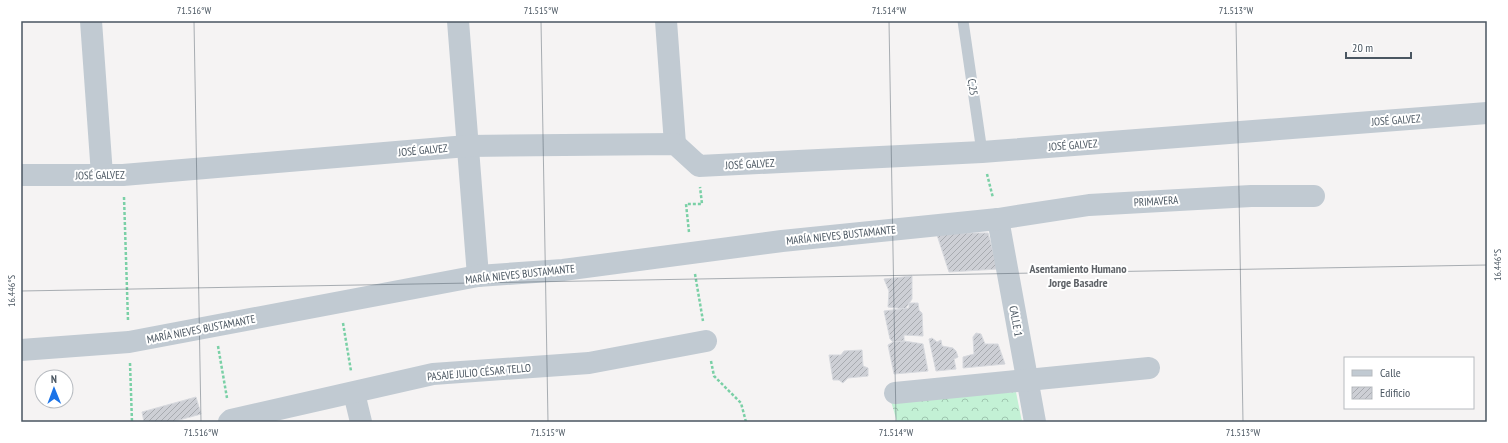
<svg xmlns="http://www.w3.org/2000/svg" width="1508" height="443" viewBox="0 0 1508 443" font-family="'PT Sans Narrow',sans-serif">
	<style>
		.forest { fill: url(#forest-crowns) }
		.building { fill: url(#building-hatch); stroke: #d7d9de }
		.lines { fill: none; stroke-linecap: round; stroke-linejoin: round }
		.path { stroke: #7ad0a6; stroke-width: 2.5; stroke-dasharray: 3 2; stroke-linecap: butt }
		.lane { stroke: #c1cad2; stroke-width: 11 }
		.street { stroke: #c1cad2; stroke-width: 22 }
		.ticks { fill: none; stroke: #4a5661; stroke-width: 1; stroke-opacity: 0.45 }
		.labels { text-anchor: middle; stroke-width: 4; stroke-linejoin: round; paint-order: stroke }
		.street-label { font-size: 11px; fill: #4a5661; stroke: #fff }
		.neighbourhood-label { font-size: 12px; font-weight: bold; fill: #5f6368; stroke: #fff }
		.neatline { fill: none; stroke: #4a5661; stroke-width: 1.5 }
		.ticks-label { font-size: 10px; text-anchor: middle; fill: #4a5661 }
	</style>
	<defs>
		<pattern id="forest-crowns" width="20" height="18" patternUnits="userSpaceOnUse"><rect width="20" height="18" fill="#c3f1d5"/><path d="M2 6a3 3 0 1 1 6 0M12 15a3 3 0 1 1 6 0" fill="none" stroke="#a0c6b0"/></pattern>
		<pattern id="building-hatch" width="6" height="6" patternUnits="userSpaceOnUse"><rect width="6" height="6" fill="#cdcfd5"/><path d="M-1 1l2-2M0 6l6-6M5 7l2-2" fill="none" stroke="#a8abb0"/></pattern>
	</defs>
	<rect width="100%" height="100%" fill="#f5f3f3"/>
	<path class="forest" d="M1016,392L1022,422H897L891,401Z"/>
	<g class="building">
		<path d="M959,233H988L998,269L949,272L937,235Z"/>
		<path d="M912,276V299L905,309L888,307L889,291L884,279Z"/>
		<path d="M909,303H918L919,310L922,313L923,336L904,335V341L893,342L890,339L884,311L909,308Z"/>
		<path d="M976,333L981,334L985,344H998L1005,364L963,368V357L974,354L973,337Z"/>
		<path d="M932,338L937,342L941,340L942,346L953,348L956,351L958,357L954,359L956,369L936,371L929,339Z"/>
		<path d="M904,341L923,344L928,371L894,374L888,345L893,342Z"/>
		<path d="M862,350L863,366L868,368V376L848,378L843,383L839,380H833L829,355H841L844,351Z"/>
		<path d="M196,397L201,414L172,422H144L142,412Z"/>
	</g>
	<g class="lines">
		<g class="path">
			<path d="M987,174L993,198"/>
			<path d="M124,197L128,320"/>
			<path d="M689,232L686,204H702L700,187"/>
			<path d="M695,274L703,321"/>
			<path d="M343,323L351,371"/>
			<path d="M218,346L227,398"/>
			<path d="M711,361L714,376L741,403L746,422"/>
			<path d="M130,363L132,422"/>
		</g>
		<path class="lane" d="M963,21L982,152"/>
		<g class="street">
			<path d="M91,21L102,175"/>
			<path d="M458,21L478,276"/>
			<path d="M666,21L675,144"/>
			<path d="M21,175H123L467,146L675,144L699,166L982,152L1487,113"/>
			<path d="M998,219L1035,422"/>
			<path d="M21,350L129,342L478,276L563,270L782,241L998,219L1089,205L1251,196H1314"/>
			<path d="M354,393L361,422"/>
			<path d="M895,393L1149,368"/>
			<path d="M229,422L231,420L433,374L589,363L706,341"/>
		</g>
	</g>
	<path class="ticks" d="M194,21L201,422M541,21L548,422M889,21L896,422M1236,21L1243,422M21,291L1487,265"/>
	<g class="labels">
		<g class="street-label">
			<text transform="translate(973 87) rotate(82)" y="4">C,25</text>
			<text transform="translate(1396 120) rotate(-4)" y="4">JOSÉ GALVEZ</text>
			<text transform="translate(1073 145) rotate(-4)" y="4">JOSÉ GALVEZ</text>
			<text transform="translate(423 150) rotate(-5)" y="4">JOSÉ GALVEZ</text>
			<text transform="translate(750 164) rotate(-3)" y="4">JOSÉ GALVEZ</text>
			<text transform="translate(100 175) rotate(-1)" y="4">JOSÉ GALVEZ</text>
			<text transform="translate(1156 201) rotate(-3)" y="4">PRIMAVERA</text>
			<text transform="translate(841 235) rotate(-6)" y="4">MARÍA NIEVES BUSTAMANTE</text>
			<text transform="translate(520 274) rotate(-6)" y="4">MARÍA NIEVES BUSTAMANTE</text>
			<text transform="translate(1016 321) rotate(80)" y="4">CALLE 1</text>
			<text transform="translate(201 329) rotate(-11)" y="4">MARÍA NIEVES BUSTAMANTE</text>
			<text transform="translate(479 372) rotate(-5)" y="4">PASAJE JULIO CÉSAR TELLO</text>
		</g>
		<g class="neighbourhood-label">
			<text x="1078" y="273">Asentamiento Humano<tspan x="1078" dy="14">Jorge Basadre</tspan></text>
		</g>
	</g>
	<rect width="1508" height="443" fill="none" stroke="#ffffff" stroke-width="44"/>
	<rect x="1344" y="357" width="130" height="52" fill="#ffffff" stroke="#b7bbc0"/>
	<rect x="1352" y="370" width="20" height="6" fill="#c1cad2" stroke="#b7bbc0"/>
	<text x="1380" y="377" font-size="12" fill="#4a5661">Calle</text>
	<rect x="1352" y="387" width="20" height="12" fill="url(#building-hatch)" stroke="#b7bbc0"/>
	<text x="1380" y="397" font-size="12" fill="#4a5661">Edificio</text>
	<g transform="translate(54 389) rotate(359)"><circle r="19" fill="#ffffff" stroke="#b7bbc0"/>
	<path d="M0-3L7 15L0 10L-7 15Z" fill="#1a73e8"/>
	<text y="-6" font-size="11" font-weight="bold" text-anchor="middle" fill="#4a5661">N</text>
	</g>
	<path d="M1346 52v6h65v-6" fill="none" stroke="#4a5661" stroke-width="2"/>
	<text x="1352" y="52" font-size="12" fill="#4a5661" stroke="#ffffff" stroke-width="3" paint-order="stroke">20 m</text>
	<rect x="22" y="22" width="1464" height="399" class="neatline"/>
	<g class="ticks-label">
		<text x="194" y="14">71.516°W</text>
		<text x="541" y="14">71.515°W</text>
		<text x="889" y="14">71.514°W</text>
		<text x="1236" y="14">71.513°W</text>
		<text transform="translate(1497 265) rotate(-90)" y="4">16.446°S</text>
		<text transform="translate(11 291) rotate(-90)" y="4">16.446°S</text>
		<text x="201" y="436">71.516°W</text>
		<text x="548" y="436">71.515°W</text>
		<text x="896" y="436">71.514°W</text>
		<text x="1243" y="436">71.513°W</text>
	</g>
</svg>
